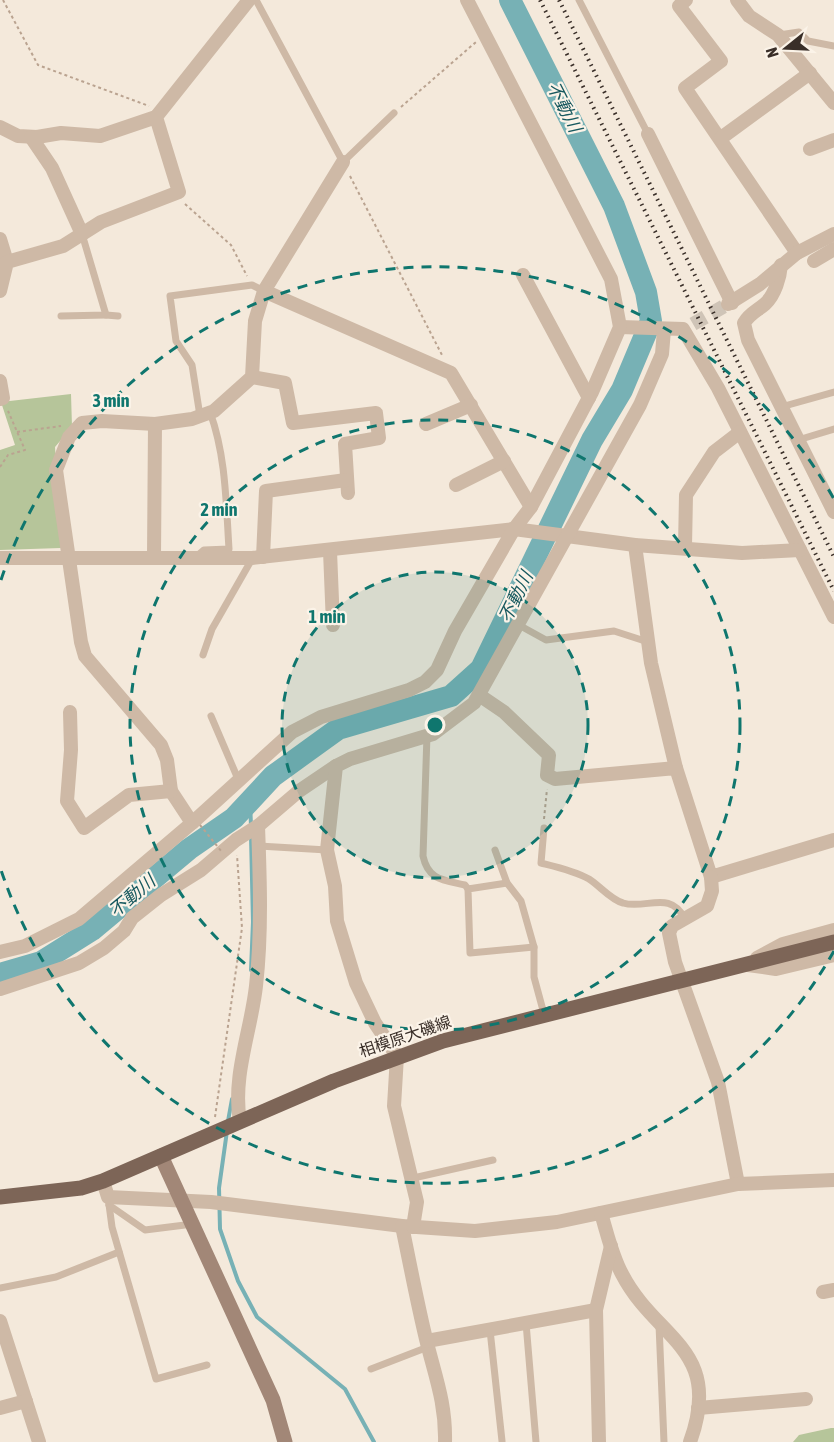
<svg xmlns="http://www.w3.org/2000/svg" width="834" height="1442" viewBox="0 0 834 1442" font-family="'Asap Condensed','Noto Sans JP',sans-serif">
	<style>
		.green { fill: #b6c59a }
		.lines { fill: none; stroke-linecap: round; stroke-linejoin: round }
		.stream { stroke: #77b1b5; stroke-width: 4 }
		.river { stroke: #77b1b5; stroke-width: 22 }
		.street-tunnel { stroke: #cfc4b7; stroke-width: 14; stroke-dasharray: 14 7; stroke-linecap: butt }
		.path { stroke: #baa390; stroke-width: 2; stroke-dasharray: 3 3; stroke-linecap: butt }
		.lane { stroke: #ceb9a6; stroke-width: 7 }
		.street { stroke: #ceb9a6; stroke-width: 14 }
		.secondary { stroke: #a28777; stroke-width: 15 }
		.primary { stroke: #7d6557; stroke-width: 15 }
		.rail { stroke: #392e28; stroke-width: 4; stroke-dasharray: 1.5 4.5; stroke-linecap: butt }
		.path-bridge { stroke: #baa390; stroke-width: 2; stroke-dasharray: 3 3; stroke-linecap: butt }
		.ring { fill: none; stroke: #0f766e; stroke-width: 3; stroke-dasharray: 10 8 }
		.labels { text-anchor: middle; stroke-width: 4.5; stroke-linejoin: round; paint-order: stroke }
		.street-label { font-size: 16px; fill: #392e28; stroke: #fbf3e8 }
		.water-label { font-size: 18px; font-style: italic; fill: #18595f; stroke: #fbf3e8 }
		.centre { fill: #0f766e; stroke: #fbf3e8; stroke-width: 3 }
		.ring-label { font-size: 18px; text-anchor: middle; font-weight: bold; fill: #0f766e; stroke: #fbf3e8; stroke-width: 4.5; stroke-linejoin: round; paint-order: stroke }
	</style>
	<rect width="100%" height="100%" fill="#f4e9db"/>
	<g class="green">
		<path d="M71,394L72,427L55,447L61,548L0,550V450L15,445L1,402Z"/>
		<path d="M831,1428H834V1442H793L799,1435Z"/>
	</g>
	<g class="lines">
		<g class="stream">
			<path d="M250,800L251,826"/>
			<path d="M251,836L253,922L251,970"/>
			<path d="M228,1121L232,1099"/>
			<path d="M227,1131L219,1188L220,1229L238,1281L257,1317L345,1389L374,1442"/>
		</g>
		<path class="river" d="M0,974L41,962L92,930L189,849L234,818L273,776L338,729L451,696L481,669L592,440L622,390L651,321L646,292L614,206L510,0"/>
		<path class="street-tunnel" d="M693,324L728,304"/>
		<g class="path">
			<path d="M3,0L38,65L149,106"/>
			<path d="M401,107L476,42"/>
			<path d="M350,176L442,355"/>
			<path d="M185,204L231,245L247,276"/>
			<path d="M17,432L61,426"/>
			<path d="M0,467L8,455L25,450L8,411"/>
			<path d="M544,819L547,789"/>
			<path d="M215,1117L242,928L237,855"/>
		</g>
		<g class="lane">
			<path d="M256,0L343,162L394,113"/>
			<path d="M579,0L648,134"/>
			<path d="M779,35L799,32L808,41L834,46"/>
			<path d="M106,315L118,316"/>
			<path d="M61,316L106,315L82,234"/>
			<path d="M781,407L834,392"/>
			<path d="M200,416L192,365L176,341L170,296L252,285L264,291"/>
			<path d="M798,440L834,429"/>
			<path d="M196,557L204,550L229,549C226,503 226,456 210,412"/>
			<path d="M517,624L546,640L614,631L648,642"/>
			<path d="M203,655L212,629L252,559"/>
			<path d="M211,716L238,779"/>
			<path d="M427,735L423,856C428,880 443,880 465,885L468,889"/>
			<path d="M544,828L541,863C557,867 575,871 589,879C600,886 611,900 623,903C646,910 670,889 685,919"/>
			<path d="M259,846L327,850"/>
			<path d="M495,850L507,883L521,901L534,947V977L544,1014"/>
			<path d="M507,883L468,889L470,953L534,947"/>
			<path d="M409,1179L493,1160"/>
			<path d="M108,1197L112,1227L156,1379L207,1365"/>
			<path d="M109,1205L145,1230L193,1224"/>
			<path d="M0,1288L56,1277L119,1252"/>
			<path d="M526,1323L536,1442"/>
			<path d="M659,1325L664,1442"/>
			<path d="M490,1330L502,1441"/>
			<path d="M371,1369L428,1347"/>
		</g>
		<g class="street">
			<path d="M686,0L679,6L721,61L685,88L797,253"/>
			<path d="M737,0L749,16L778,35L834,103"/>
			<path d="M0,127L18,136L37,137L61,133L100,136L156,117"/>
			<path d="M648,134L732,303"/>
			<path d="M31,137L52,168L82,234"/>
			<path d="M721,138L810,73"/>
			<path d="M810,149L834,140"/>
			<path d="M343,162L264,291L451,373L531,507"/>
			<path d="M0,239L7,262"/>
			<path d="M814,261L834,249"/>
			<path d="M781,265C780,277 775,295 765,304C757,311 750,313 744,323L748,340L834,512"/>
			<path d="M523,275L589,398"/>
			<path d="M0,291L7,262L63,246L101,222L179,192L156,117L249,0"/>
			<path d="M728,304L760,284L797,253L834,234"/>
			<path d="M620,327L683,329L718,388L834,617"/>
			<path d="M252,377L285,383L293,423L376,413L379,438L345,444L348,493"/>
			<path d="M0,381L3,398L0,399"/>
			<path d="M155,424L102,421L82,423L69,437L56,470L81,642L85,656L161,745L167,760L171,791L192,823"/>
			<path d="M426,424L471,405"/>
			<path d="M456,485L504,461"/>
			<path d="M635,545L651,663L676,768"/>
			<path d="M685,547L686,495L714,452L740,432"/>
			<path d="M330,551L333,625"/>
			<path d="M154,557L155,424L192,419L214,411L252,377L255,321L264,291"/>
			<path d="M263,557L266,491L346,480"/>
			<path d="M0,558H252L514,529L635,545L742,553L800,550"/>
			<path d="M479,695L504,712L549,755L547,775L555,779L676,768L711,877L834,840"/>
			<path d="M70,712L71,750L67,801L84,828L129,795L171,791"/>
			<path d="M258,826L299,791L336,766"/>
			<path d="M711,877L712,891L707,906L672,926L669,933L675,962L718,1082L738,1184"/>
			<path d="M0,952L25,946L79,919L192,823L292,732L321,717L409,690L425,682L437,670L455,631L514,529L531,507L592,392L620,327L611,279L467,0"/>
			<path d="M757,958L783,944L834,930"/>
			<path d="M748,965L776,969L834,955"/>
			<path d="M0,989L79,963L104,948L124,931L132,918L161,895L201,870L236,840L258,826C260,879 262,933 256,986C251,1031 232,1077 240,1121"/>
			<path d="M103,1181L108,1197L211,1202L402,1226L475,1231L557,1222L738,1184L834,1180"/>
			<path d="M601,1213C607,1233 612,1256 622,1274C656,1340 724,1348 690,1442"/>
			<path d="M402,1226C410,1264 417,1302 426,1339C435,1376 446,1403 445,1442"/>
			<path d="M413,1227L417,1202L394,1106L397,1056L375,1023L356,983L337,921L335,886L327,850L336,766L350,759L433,734L474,703L640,405L662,354L664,330"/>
			<path d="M823,1292L834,1290"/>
			<path d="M0,1321L39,1442"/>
			<path d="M427,1341L596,1310"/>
			<path d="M0,1408L26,1401"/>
			<path d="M698,1408L806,1399"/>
			<path d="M599,1442L596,1310L611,1246"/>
		</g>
		<path class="secondary" d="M161,1156L273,1400L285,1442"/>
		<path class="primary" d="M0,1197L81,1188L103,1181L334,1081L443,1041L834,942"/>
		<g class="rail">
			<path d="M540,0L834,591"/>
			<path d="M559,0L834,557"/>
		</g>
		<path class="path-bridge" d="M200,825L222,852"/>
	</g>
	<circle cx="435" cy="725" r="153" fill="#0f766e" fill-opacity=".12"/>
	<g class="ring">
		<circle cx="435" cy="725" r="153"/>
		<circle cx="435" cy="725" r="305"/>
		<path d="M834 951A458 458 0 0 1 1 870M1 580A458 458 0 0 1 834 499"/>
	</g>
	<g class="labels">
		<g class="street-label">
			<text transform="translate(405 1036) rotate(-19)" y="6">相模原大磯線</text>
		</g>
		<g class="water-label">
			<text transform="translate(564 107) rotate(63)" y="6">不動川</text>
			<text transform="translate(516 597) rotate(-64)" y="6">不動川</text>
			<text transform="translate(132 896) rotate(-40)" y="6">不動川</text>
		</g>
	</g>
	<circle cx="435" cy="725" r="9" class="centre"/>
	<g class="ring-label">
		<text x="111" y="407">3 min</text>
		<text x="219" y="516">2 min</text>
		<text x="327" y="623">1 min</text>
	</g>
	<g transform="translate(786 48) rotate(252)" stroke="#fbf3e8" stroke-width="4.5" paint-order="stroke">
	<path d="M0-4.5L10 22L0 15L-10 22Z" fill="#392e28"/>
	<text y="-9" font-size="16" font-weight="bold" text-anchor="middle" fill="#392e28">N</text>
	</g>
</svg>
